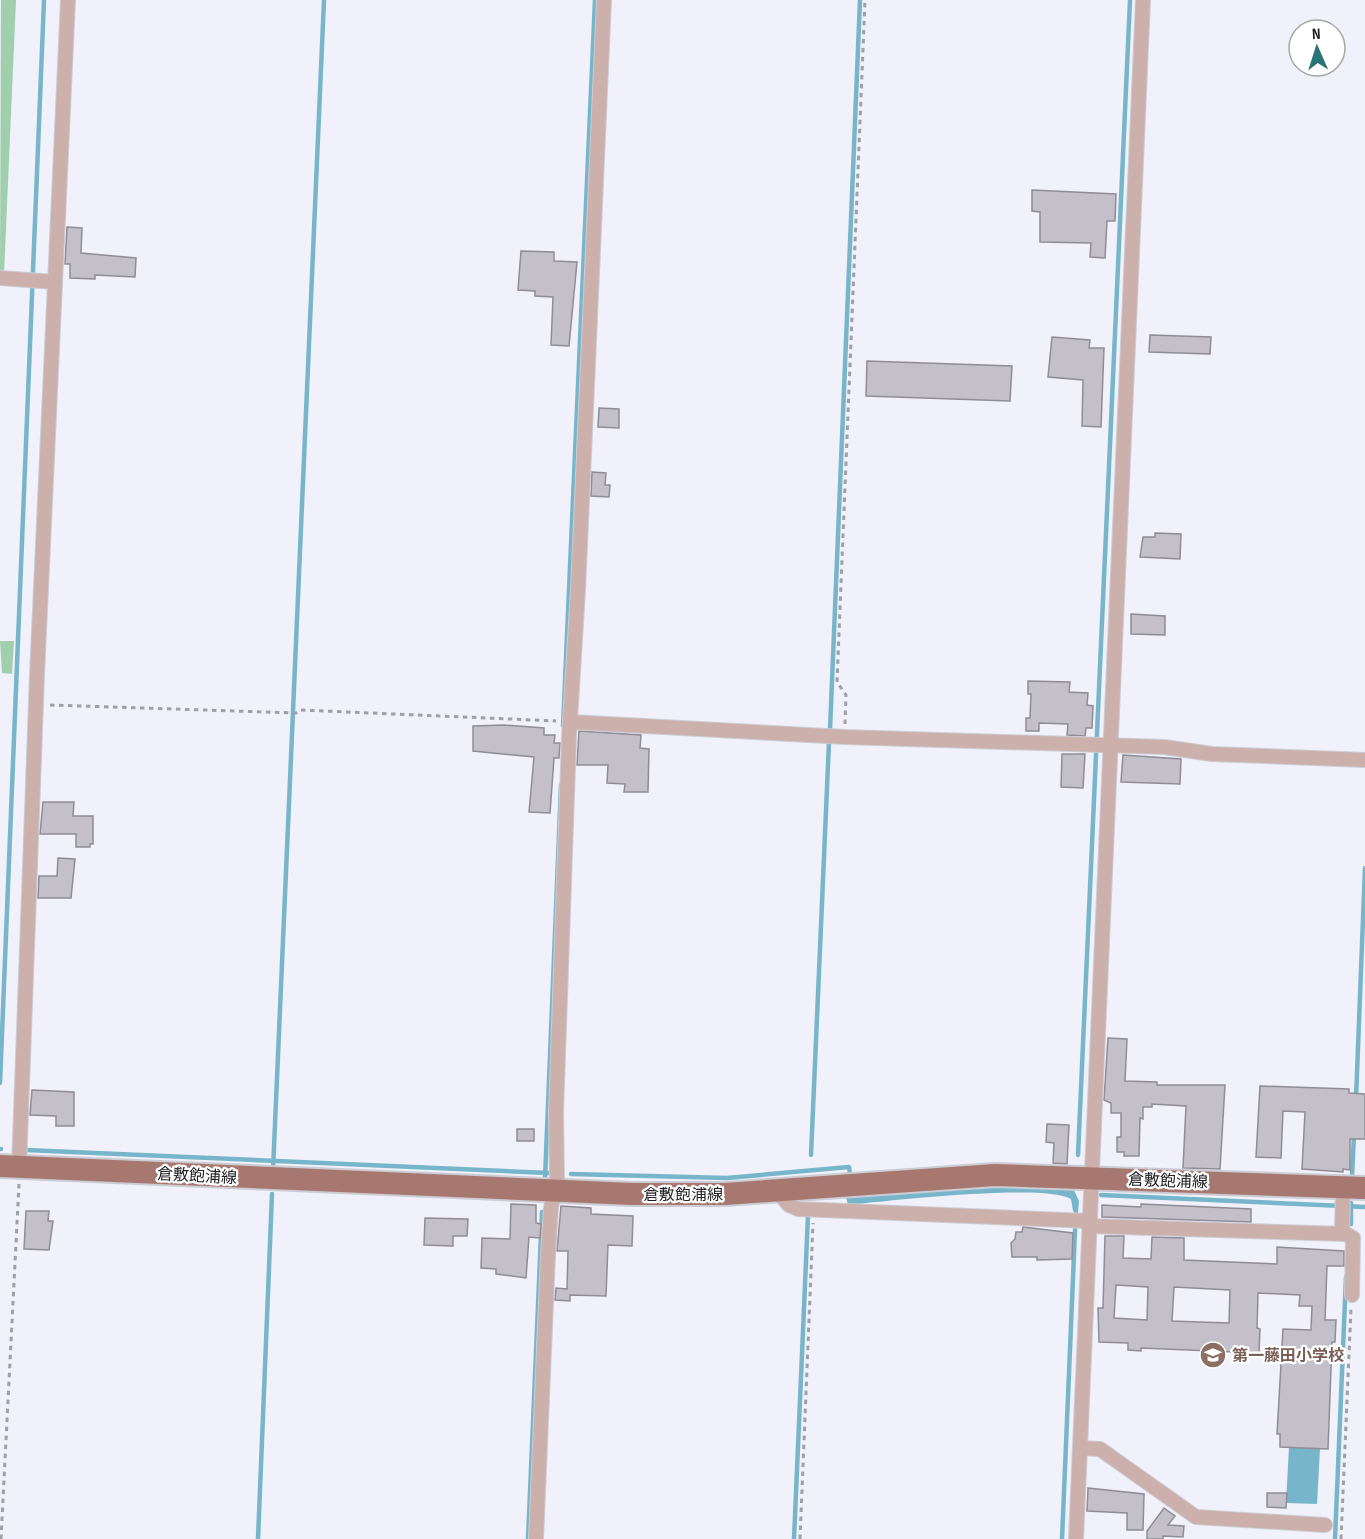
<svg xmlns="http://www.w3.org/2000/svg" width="1365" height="1539" viewBox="0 0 1365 1539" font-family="'Sofia Sans Condensed','Noto Sans JP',sans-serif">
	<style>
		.green { fill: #9fcfad }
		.water { fill: #77b6ca }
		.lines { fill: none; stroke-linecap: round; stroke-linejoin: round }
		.stream { stroke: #77b6ca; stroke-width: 4.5 }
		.building { fill: #c3c0c9; stroke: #8f8c95; stroke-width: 1.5; fill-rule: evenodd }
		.minor-casing { stroke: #ccccd4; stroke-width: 16 }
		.primary-casing { stroke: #ccccd4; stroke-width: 26 }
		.path { stroke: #9f9fa6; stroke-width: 3; stroke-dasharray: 4.5 4.5; stroke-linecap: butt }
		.minor { stroke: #cbb0ab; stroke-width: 14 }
		.primary { stroke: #a77870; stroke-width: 22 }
		.labels { text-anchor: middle; stroke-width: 4.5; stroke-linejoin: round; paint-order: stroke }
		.street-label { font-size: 16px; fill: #222225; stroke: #fff }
		.education-label { font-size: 16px; font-weight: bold; fill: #785e54; stroke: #fff; text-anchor: start }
	</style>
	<rect width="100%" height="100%" fill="#f1f1fb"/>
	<g class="green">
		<path d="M1,0H16L4,274H0Z"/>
		<path d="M0,641H14L12,674L2,673Z"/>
	</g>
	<g class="water">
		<path d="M972,1187L1073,1188L1079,1201L1078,1211H1073L1071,1199C1044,1183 886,1201 848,1205L845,1194L859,1196Z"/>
		<path d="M1289,1447L1320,1449L1317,1504L1286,1503Z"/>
	</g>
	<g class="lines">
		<g class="stream">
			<path d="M563,726L595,0"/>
			<path d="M830,730L860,0"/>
			<path d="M0,1083L44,0"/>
			<path d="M1356,1099L1365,868"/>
			<path d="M0,1149H1"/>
			<path d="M26,1150L549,1173"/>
			<path d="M811,1155L829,742"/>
			<path d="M1078,1155L1130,0"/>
			<path d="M273,1170L324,0"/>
			<path d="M571,1174L727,1178L849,1167L850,1174"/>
			<path d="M1352,1177L1354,1134"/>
			<path d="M545,1179L561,785"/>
			<path d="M1101,1195L1365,1207"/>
			<path d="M1351,1203V1224"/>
			<path d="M258,1539L272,1194"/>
			<path d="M528,1539L542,1212"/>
			<path d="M794,1539L808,1215"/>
			<path d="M1062,1539L1076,1207"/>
			<path d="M1335,1539L1346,1277"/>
		</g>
	</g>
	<g class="building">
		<path d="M1032,190L1116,194L1115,221H1107L1105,258L1090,257L1091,243L1040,242V212L1032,211Z"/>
		<path d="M67,227L82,228L81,253L136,258L135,277L95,275V279L70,278V264H65Z"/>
		<path d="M521,251L554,252V261L577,262L569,346L551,345L553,297L535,296V291L518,290Z"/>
		<path d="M1150,335L1211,337L1210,354L1149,352Z"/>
		<path d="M1052,337L1090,340L1089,348H1104L1101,427L1082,426L1083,380L1048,377Z"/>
		<path d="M867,361L1012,366L1010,401L866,396Z"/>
		<path d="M599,408L619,409V428L598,427Z"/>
		<path d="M592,472L606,473L605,485H610L609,497L591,496Z"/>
		<path d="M1155,533L1181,534L1180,559L1140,557L1143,537H1155Z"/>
		<path d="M1131,614L1165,616V635L1131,634Z"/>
		<path d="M1028,681L1070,682L1069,692L1088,693L1087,705L1093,706L1092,728H1086L1085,736L1067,735L1068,724L1039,723V731H1026V718H1030L1031,694H1028Z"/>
		<path d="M504,725L544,728V735H555L554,743H560L559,758H554L550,813L529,812L534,757L473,751V726Z"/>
		<path d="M579,731L641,735L640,748L649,749L648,792H624L625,784L607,783L608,765H577Z"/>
		<path d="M1062,754H1085L1083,788L1061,787Z"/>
		<path d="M1123,755L1181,759L1180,784L1121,782Z"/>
		<path d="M43,802H74L73,816H93V844H90V847H76V834H40Z"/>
		<path d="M58,858L75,859L71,898H38L39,876H57Z"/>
		<path d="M1108,1038L1127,1039L1125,1081L1157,1082V1085H1225L1220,1169L1183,1168L1186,1106L1152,1104V1107H1143V1119L1140,1118L1139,1156H1124V1152H1117V1137H1121V1113H1111V1103L1104,1100Z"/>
		<path d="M1260,1086L1349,1089V1093L1365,1094V1139H1350V1170L1343,1169V1172L1302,1169L1305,1112L1283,1111L1281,1158L1256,1157Z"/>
		<path d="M32,1090L74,1092V1126H56V1116L30,1115Z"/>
		<path d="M1047,1124L1069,1125L1067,1164L1053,1163L1054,1143L1046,1142Z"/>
		<rect x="517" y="1129" width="17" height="12"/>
		<path d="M511,1204L536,1205V1223L541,1224L540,1238L529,1237L526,1278L496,1274V1269L481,1268L482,1238L510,1239Z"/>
		<path d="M1141,1204L1251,1209V1222L1102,1217V1205L1141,1207Z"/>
		<path d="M561,1206L591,1208V1214L633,1216L632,1246L608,1245L606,1296L570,1295V1301L555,1300L556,1288L567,1289L568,1251H557Z"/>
		<path d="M26,1211H49L48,1221H53L49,1250L24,1249Z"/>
		<path d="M425,1218L468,1219L467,1236H453V1246L424,1245Z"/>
		<path d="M1023,1227L1073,1233L1072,1259L1037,1260V1257H1012L1011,1243L1015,1239L1016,1232H1022Z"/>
		<path d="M1105,1236H1124L1123,1258L1151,1259L1152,1237L1184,1238V1260L1277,1264V1247L1344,1251V1266H1327L1325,1320H1336L1335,1342H1332L1328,1449L1280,1447V1434H1277L1283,1329L1311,1330L1312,1306H1299L1300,1295L1258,1293L1257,1328L1260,1329L1259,1353L1141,1348V1351L1128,1350V1343L1099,1342L1098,1308H1103ZM1116,1285L1148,1287L1147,1320L1114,1318ZM1174,1287L1230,1290L1229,1323L1172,1321Z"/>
		<path d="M1088,1488L1144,1494L1143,1530H1127V1513L1087,1511Z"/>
		<path d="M1267,1493H1287L1286,1508L1267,1507Z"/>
		<path d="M1164,1508L1175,1516L1168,1525L1184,1526L1183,1537L1163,1536V1539H1147V1531Z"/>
	</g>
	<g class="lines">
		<defs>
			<g id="minor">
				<path d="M0,278L55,282"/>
				<path d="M571,722L845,737L1164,747L1212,754L1365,760"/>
				<path d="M19,1167L37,675L68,0"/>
				<path d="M777,1191L789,1205L798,1209L1089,1221"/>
				<path d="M1089,1226L1346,1234L1353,1238L1352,1295"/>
				<path d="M1342,1234L1343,1187"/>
				<path d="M1080,1448L1100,1449L1196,1517L1325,1525"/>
				<path d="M536,1539L548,1255L551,1207L557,1181L556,1112L569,737L578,590L604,0"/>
				<path d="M1076,1539L1143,0"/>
			</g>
			<path id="primary" d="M0,1166L632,1194H725L995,1175L1365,1188"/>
		</defs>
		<use href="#minor" class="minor-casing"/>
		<use href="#primary" class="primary-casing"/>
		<g class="path">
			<path d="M50,705L296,713L301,710L556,721"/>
			<path d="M845,724L846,695L837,682L865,0"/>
			<path d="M1,1539L19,1184"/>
			<path d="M800,1539L813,1223"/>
			<path d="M1341,1539L1351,1308"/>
		</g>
		<use href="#minor" class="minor"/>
		<use href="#primary" class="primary"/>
	</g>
	<defs>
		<symbol id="school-disc" viewBox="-11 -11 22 22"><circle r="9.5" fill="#8d6e63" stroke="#fff"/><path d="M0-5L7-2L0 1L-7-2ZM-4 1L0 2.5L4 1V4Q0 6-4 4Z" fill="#fff"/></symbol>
	</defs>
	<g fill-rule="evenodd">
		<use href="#school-disc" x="1198" y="1340" width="30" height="30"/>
	</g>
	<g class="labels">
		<g class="street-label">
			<text transform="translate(197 1175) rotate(3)" y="6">倉敷飽浦線</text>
			<text transform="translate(1168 1180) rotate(2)" y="6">倉敷飽浦線</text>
			<text x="683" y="1200">倉敷飽浦線</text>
		</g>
		<g class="education-label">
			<text x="1232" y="1361">第一藤田小学校</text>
		</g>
	</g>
	<g transform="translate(1317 48) rotate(357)"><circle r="28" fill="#ffffff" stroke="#a7a7a8" stroke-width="1.5"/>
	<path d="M0-4.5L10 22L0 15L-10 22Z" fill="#2a7477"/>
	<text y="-9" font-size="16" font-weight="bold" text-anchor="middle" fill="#222225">N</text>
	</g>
</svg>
